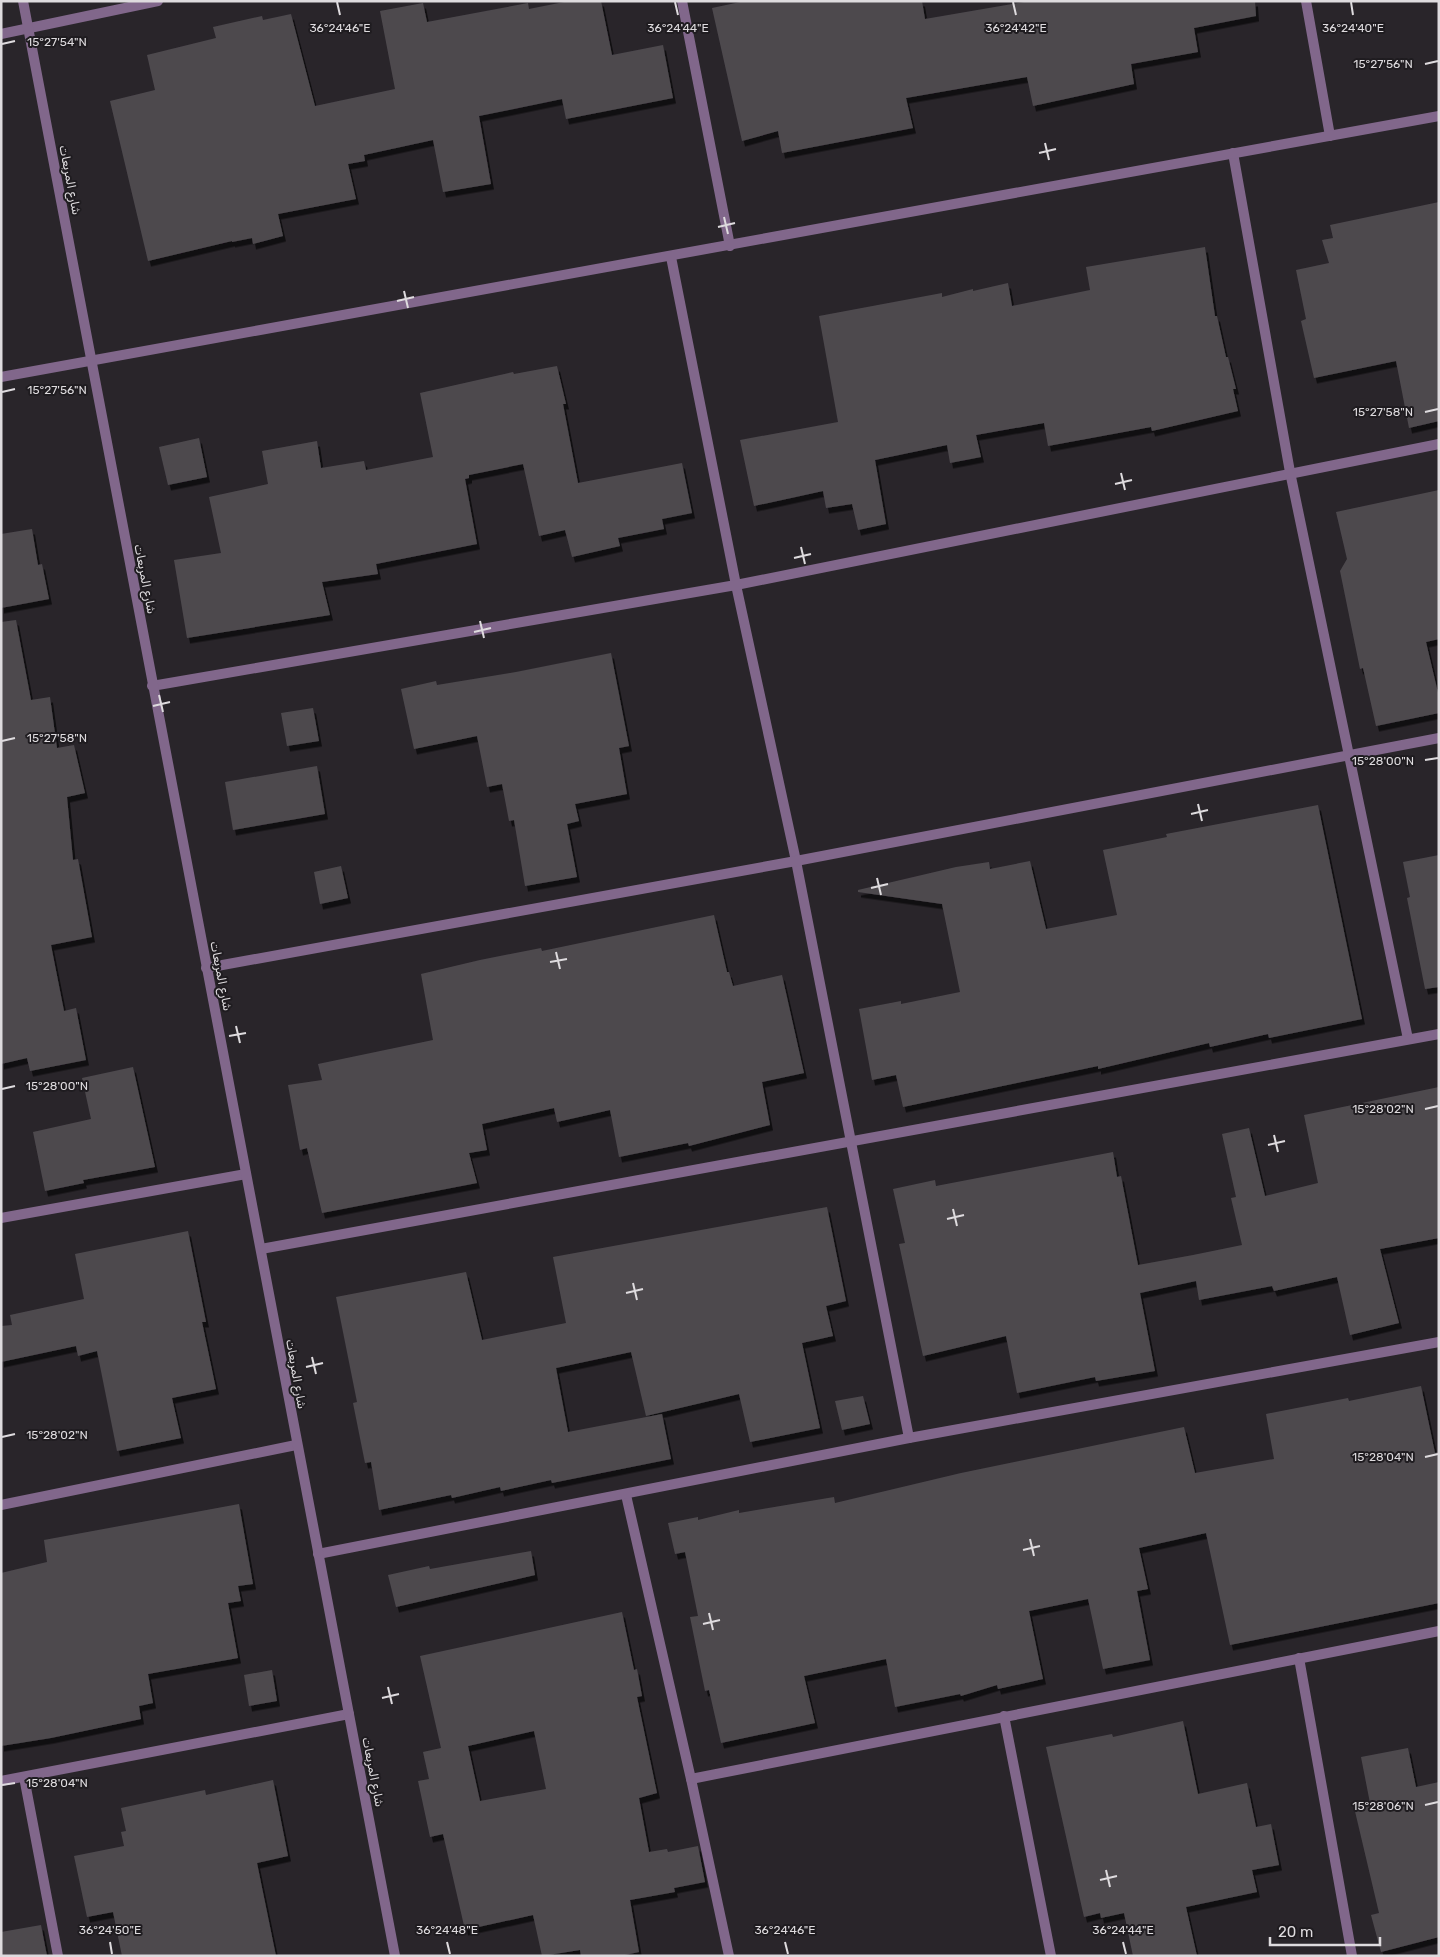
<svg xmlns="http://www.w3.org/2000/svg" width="1440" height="1957" viewBox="0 0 1440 1957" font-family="Rubik,'Noto Sans Arabic',sans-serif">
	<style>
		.building { fill: #4d494e; fill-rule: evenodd; filter: url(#shadow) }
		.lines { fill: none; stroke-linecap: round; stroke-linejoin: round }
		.minor { stroke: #81678b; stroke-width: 10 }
		.tertiary { stroke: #81678b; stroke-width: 10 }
		.ticks { fill: none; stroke: #dedbde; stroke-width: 2 }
		.labels { text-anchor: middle; stroke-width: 4; stroke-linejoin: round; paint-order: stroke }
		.street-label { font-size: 12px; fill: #dedbde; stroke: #1f1c20 }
		.ticks-label { font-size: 12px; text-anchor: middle; fill: #dedbde; stroke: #1f1c20; stroke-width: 4; stroke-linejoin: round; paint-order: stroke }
	</style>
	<defs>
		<filter id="shadow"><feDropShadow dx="3" dy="5.5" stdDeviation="0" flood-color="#0009"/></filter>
	</defs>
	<rect width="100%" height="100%" fill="#29252a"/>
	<g class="building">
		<path d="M569,1H601L612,55L663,45L673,98L566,119L562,99L479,116L491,184L443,192L433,140L364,155L365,161L348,164L356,199L278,214L283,236L253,244L252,238L232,242V241L148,261L110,101L155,90L147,55L216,38L213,27L262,16L263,20L291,14L315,106L395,89L380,11L423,3L427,22L528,3L529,9Z"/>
		<path d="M745,1H922L925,19L1030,1H1255L1256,16L1194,28L1198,52L1131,64L1134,84L1033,106L1027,77L906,98L913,128L782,153L778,131L742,141L712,8Z"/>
		<path d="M1439,202V421L1409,428L1396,361L1314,378L1301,321L1306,319L1296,270L1329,263L1322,240L1333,238L1330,225Z"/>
		<path d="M1205,247L1215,316H1217L1226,357H1228L1236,389H1233L1238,411L1152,431L1151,427L1048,446L1044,423L976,435L981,457L950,463L947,445L875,460L886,524L858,530L852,504L826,508L823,491L754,506L740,440L838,422L819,316L942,293V297L973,289V291L1008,283L1012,306L1090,290L1086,267Z"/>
		<path d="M557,366L566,404H563L578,483L682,463L692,513L662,519L664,529L618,538L620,546L572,557L565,530L539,536L523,464L469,475V478L465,479L477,544L376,564L378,574L322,582L330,615L187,638L174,560L221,553L209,497L268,484L262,451L317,441L321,468L364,461L366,470L433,457L420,393L513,372L514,374Z"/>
		<path d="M199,438L207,477L168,485L159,447Z"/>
		<path d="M1439,490V639L1426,642L1439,697V713L1376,726L1363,668L1360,669L1340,571L1347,559L1336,512Z"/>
		<path d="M32,529L38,565L42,564L49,599L1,608V534Z"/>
		<path d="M16,620L31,700L50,697L57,748L74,745L85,793L67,797L73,860L78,859L92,937L51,945L64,1011L76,1008L86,1060L30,1071L27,1058L1,1064V622Z"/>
		<path d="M611,653L629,746L619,748L627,794L575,804L579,821L567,824L577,877L525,886L514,820L509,821L502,784L487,787L477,736L414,749L401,689L436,681L437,685L516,672Z"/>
		<path d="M313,708L319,741L287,746L281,713Z"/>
		<path d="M317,766L325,814L233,830L225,782Z"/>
		<path d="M1318,805L1362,1019L1269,1038L1268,1034L1210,1047L1209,1043L1098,1069V1066L903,1107L896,1075L872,1080L859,1009L901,1001V1004L960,992L942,904L858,892V890L956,867L989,862L990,869L1030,861L1046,929L1117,915L1103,850L1167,837L1166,834Z"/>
		<path d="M1439,855V987L1425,989L1407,898L1410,897L1403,862Z"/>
		<path d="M341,866L348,898L320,904L314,872Z"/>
		<path d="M714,915L727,972H729L733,986L782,975L804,1073L762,1082L770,1125L689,1146L688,1143L619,1157L610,1110L557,1122L554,1108L482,1124L487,1150L469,1153L477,1183L322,1213L307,1148L300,1150L288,1085L322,1080L318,1064L433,1040L421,974L480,960L541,948L542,951Z"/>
		<path d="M133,1067L155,1167L83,1180L84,1183L45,1191L33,1132L91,1119L82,1078Z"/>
		<path d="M1439,1087V1238L1380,1249L1399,1323L1350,1335L1337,1277L1274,1291L1272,1286L1199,1300L1196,1281L1140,1293L1155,1371L1096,1381L1095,1377L1017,1393L1006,1336L923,1356L899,1244L905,1243L893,1189L935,1180L936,1186L1113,1152L1117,1177L1121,1176L1138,1265L1193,1255L1242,1245L1231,1198L1236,1197L1222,1134L1249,1128L1265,1196L1318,1183L1304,1115Z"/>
		<path d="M827,1207L846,1301L826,1306L833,1336L802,1343L820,1428L750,1442L739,1394L646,1416L631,1352L556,1368L568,1432L662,1414L671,1459L552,1483L551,1480L501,1491L500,1487L452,1498L451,1495L379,1510L371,1462L365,1463L353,1403L357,1402L336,1297L466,1272L482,1340L566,1323L553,1257Z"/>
		<path d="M188,1231L206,1322H202L216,1389L172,1398L181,1438L117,1451L97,1351L78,1356L76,1346L1,1362V1326L12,1325L10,1315L84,1299L75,1254Z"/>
		<path d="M1421,1386L1435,1453L1439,1452V1603L1230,1645L1206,1533L1139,1548L1148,1589L1137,1591L1150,1660L1103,1669L1088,1599L1029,1611L1043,1679L998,1689L997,1685L961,1696L960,1694L895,1707L886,1659L804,1676L815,1723L721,1743L709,1690L705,1691L690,1617L698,1616L685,1552L675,1554L668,1523L698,1517V1520L739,1510V1513L834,1497L835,1503L961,1473L1184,1427L1195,1473L1274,1459L1266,1414L1348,1398L1349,1401Z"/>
		<path d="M863,1396L870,1424L842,1430L835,1401Z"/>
		<path d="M239,1504L253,1584L238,1586L241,1601L228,1603L238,1658L148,1674L153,1703L139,1706L141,1719L51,1738L1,1746V1573L47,1562L44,1540Z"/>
		<path d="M531,1551L535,1575L396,1607L388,1575L429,1566L430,1569Z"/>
		<path d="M622,1612L634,1670L637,1669L642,1696L637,1697L657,1793L639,1798L649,1852L667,1849L668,1852L698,1846L705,1882L674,1888L675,1892L630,1900L639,1952L620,1956H581L580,1950L542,1956L533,1915L465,1930L443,1834L430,1837L418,1781L429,1779L423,1752L441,1748L420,1656ZM534,1731L546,1789L480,1801L468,1746Z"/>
		<path d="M272,1670L277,1701L249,1706L244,1675Z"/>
		<path d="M1183,1721L1198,1794L1247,1783L1256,1827L1271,1824L1279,1865L1252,1870L1257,1892L1186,1907L1197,1956H1133L1124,1913L1101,1918L1100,1913L1084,1917L1046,1747L1112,1734L1113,1737Z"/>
		<path d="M1408,1748L1416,1787L1439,1782V1937L1381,1952L1371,1915L1379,1913L1354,1807L1370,1803L1361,1757Z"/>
		<path d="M273,1780L288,1856L257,1863L276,1956H122L113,1912L87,1917L74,1856L124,1846L121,1832L126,1831L121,1808L205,1790L206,1795Z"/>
		<path d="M41,1925L47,1956H1V1932Z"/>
	</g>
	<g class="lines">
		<g class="minor">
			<path d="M682,1L730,246"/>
			<path d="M1306,1L1330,136"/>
			<path d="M1,34L158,1"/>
			<path d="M1233,153L1290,472L1408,1039"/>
			<path d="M671,257L736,585L796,861L909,1438"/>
			<path d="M1,377L1439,116"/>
			<path d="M152,686L736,585L1439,444"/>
			<path d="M206,968L796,861L1439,738"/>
			<path d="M1,1218L246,1174"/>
			<path d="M261,1249L1439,1034"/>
			<path d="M626,1495L691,1779L729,1956"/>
			<path d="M1,1505L296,1445"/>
			<path d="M318,1554L909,1438L1439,1342"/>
			<path d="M1299,1658L1352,1956"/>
			<path d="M1004,1716L1051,1956"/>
			<path d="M24,1777L58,1956"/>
			<path d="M691,1779L1439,1631"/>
			<path d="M1,1781L349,1714"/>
		</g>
		<path class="tertiary" d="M23,1L395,1956"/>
	</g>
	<path class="ticks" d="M337,2L340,15M675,2L678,15M1013,2L1016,15M1351,2L1353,15M2,44L15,41M1425,64L1438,61M1045,143L1049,160M1039,153L1056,149M724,217L728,234M718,227L735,223M404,291L408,308M397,301L414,297M2,392L15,389M1425,412L1438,409M1121,473L1125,490M1115,484L1132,480M801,547L805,564M794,558L811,554M480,621L484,638M474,632L491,628M159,695L163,712M153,706L170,702M2,741L15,738M1425,760L1438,758M1198,804L1202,821M1191,814L1208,810M877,878L881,895M871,888L888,884M556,952L560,969M550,962L567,959M236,1026L240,1043M229,1036L246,1033M2,1089L15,1086M1425,1109L1438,1106M1274,1135L1278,1152M1268,1145L1285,1141M953,1209L957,1226M947,1219L964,1215M633,1283L637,1300M626,1293L643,1289M312,1357L316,1374M306,1367L323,1363M2,1437L15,1434M1425,1457L1438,1454M1030,1539L1034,1556M1023,1550L1040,1546M709,1613L713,1630M703,1624L720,1620M388,1687L392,1704M382,1698L399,1694M2,1785L15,1783M1425,1805L1438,1802M1106,1870L1110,1887M1100,1880L1117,1876M110,1942L112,1954M447,1942L450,1954M785,1942L788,1954M1123,1942L1126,1954"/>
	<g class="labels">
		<g class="street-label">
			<text transform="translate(70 180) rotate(79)" y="4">شارع المربعات</text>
			<text transform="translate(145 579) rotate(79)" y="4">شارع المربعات</text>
			<text transform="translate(221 976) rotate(79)" y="4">شارع المربعات</text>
			<text transform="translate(296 1374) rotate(80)" y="4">شارع المربعات</text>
			<text transform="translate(373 1772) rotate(79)" y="4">شارع المربعات</text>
		</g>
	</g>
	<g class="ticks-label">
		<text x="340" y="32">36°24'46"E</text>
		<text x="678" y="32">36°24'44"E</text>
		<text x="1016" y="32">36°24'42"E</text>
		<text x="1353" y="32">36°24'40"E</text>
		<text x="57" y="46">15°27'54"N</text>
		<text x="1383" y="68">15°27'56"N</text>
		<text x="57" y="394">15°27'56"N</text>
		<text x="1383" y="416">15°27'58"N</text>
		<text x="57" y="742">15°27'58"N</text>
		<text x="1383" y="765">15°28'00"N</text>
		<text x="57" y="1090">15°28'00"N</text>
		<text x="1383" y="1113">15°28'02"N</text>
		<text x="57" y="1439">15°28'02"N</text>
		<text x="1383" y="1461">15°28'04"N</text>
		<text x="57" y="1787">15°28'04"N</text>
		<text x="1383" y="1810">15°28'06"N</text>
		<text x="110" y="1934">36°24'50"E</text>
		<text x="447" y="1934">36°24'48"E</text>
		<text x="785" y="1934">36°24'46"E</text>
		<text x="1123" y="1934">36°24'44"E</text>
	</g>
	<rect width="1440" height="1957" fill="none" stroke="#dedbde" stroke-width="5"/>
	<path d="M1270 1937v8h110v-8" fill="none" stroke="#dedbde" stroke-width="2.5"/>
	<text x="1278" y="1937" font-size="15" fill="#dedbde" stroke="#1f1c20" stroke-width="4" paint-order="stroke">20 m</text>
</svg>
